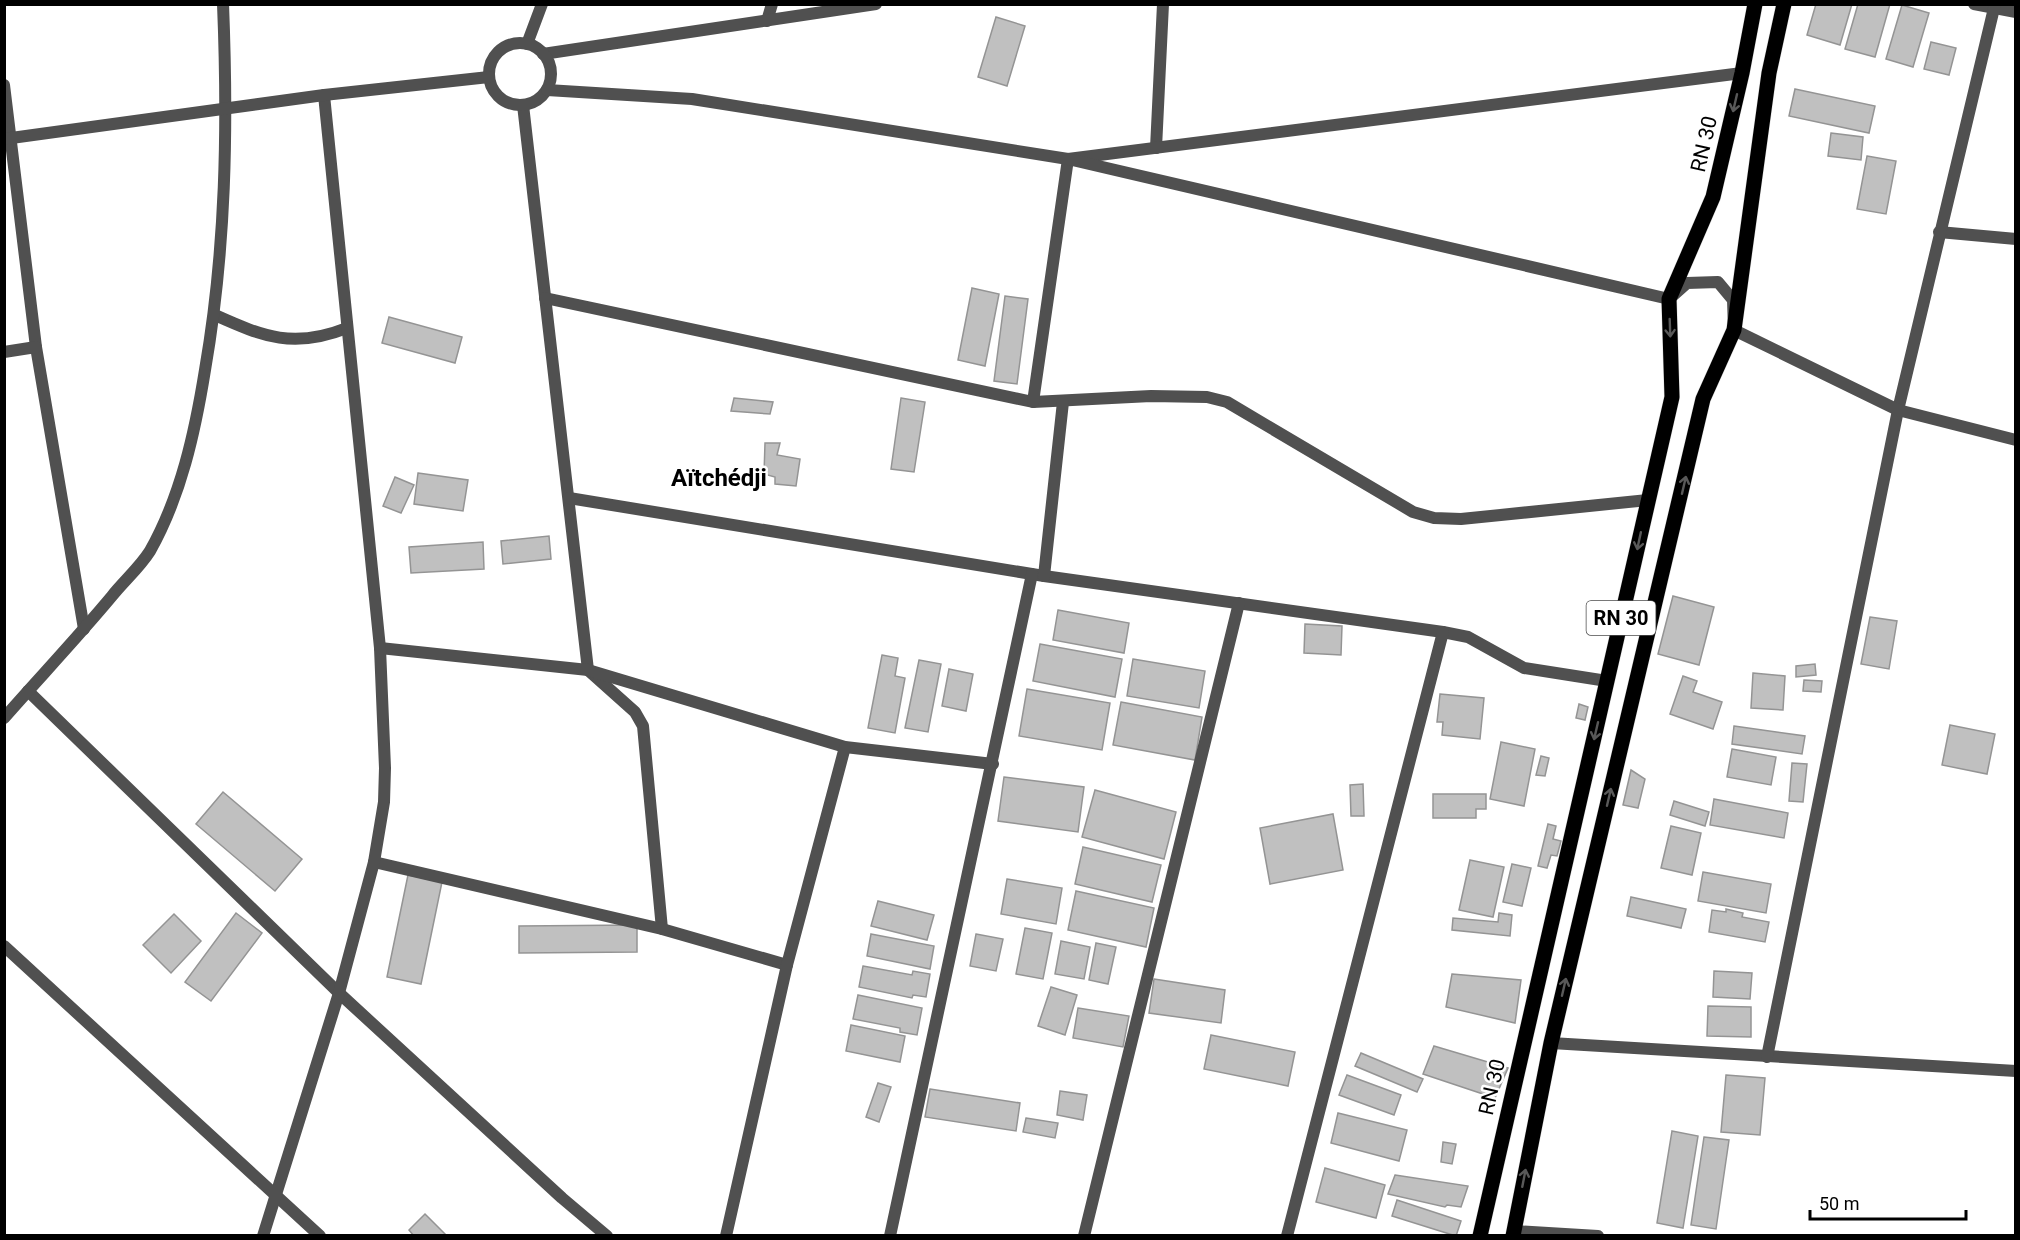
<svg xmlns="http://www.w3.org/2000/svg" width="2020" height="1240" viewBox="0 0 2020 1240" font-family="Roboto,sans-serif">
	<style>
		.building { fill: #c0c0c0; stroke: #949494; stroke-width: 1.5 }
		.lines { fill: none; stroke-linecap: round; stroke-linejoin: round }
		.primary-casing { stroke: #dbdbdb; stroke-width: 16 }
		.minor { stroke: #505050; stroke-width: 12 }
		.tertiary { stroke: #505050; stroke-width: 12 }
		.primary { stroke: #000; stroke-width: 15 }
		.oneway { stroke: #595959 }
		.labels { text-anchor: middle; stroke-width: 5; stroke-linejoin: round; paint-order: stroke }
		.shield { fill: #fff; stroke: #4c4c4c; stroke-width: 1.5 }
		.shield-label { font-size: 20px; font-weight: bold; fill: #000 }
		.street-label { font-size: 21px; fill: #000; stroke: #fff }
		.quarter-label { font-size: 24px; font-weight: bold; fill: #000; stroke: #fff }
	</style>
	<rect width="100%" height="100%" fill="#fff"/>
	<g class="building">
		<path d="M1816,4H1852L1840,45L1807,35Z"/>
		<path d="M1858,4H1890L1875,57L1845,49Z"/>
		<path d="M1902,5L1929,13L1913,67L1886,59Z"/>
		<path d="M996,17L1025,26L1007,86L978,77Z"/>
		<path d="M1931,42L1956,48L1949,75L1924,69Z"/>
		<path d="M1795,89L1875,106L1869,133L1789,116Z"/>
		<path d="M1831,133L1863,137L1861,160L1828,156Z"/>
		<path d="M1867,156L1896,161L1886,214L1857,209Z"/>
		<path d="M972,288L999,294L985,366L958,360Z"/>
		<path d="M1005,296L1028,299L1017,384L994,381Z"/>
		<path d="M389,317L462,337L455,363L382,343Z"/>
		<path d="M734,398L773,402L770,414L731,411Z"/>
		<path d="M901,398L925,402L914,472L891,469Z"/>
		<path d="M765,443H780L777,455L800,459L796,486L775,484V477L764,474Z"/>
		<path d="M418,473L468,480L463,511L414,504Z"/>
		<path d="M395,477L414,485L401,513L383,506Z"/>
		<path d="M549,536L551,559L503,564L501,541Z"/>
		<path d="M483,542L484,569L411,573L409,547Z"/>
		<path d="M1673,596L1714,607L1699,665L1658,654Z"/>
		<path d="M1058,610L1129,623L1124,653L1053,640Z"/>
		<path d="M1870,617L1897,621L1889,669L1861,664Z"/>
		<path d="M1305,624L1342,626L1341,655L1304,653Z"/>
		<path d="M1040,644L1122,659L1115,697L1033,681Z"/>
		<path d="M882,655L898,658L895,676L905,678L895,733L868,728Z"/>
		<path d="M1133,659L1205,671L1199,708L1127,696Z"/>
		<path d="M919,660L941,664L928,732L905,728Z"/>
		<path d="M1815,664L1816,675L1796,677V666Z"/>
		<path d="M949,669L973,674L966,711L942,706Z"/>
		<path d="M1753,673L1785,676L1783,710L1751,708Z"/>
		<path d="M1683,676L1697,681L1693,692L1722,702L1713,729L1670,714Z"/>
		<path d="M1804,680L1822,681L1821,692L1803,691Z"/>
		<path d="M1027,689L1110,703L1102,750L1019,736Z"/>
		<path d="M1440,694L1484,698L1480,739L1442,735L1443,722H1437Z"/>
		<path d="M1121,702L1202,717L1195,760L1113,745Z"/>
		<path d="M1579,704L1588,707L1585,720L1576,718Z"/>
		<path d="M1950,725L1995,734L1987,774L1942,765Z"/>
		<path d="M1734,726L1805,736L1802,754L1732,744Z"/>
		<path d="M1501,742L1535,749L1524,806L1490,799Z"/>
		<path d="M1732,749L1776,757L1771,785L1727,777Z"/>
		<path d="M1541,756L1549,758L1545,776L1536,775Z"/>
		<path d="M1792,763L1807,764L1803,802L1789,801Z"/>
		<path d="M1631,770L1645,779L1638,808L1623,805Z"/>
		<path d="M1004,777L1084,787L1078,832L998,821Z"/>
		<path d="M1363,784L1364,816H1351L1350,785Z"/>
		<path d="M1095,790L1176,812L1164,859L1082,837Z"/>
		<path d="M223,792L302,859L275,891L196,824Z"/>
		<path d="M1433,794H1486V809H1476V818H1433Z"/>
		<path d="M1714,799L1788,813L1784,838L1710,825Z"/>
		<path d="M1674,801L1709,812L1705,826L1670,815Z"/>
		<path d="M1333,814L1343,870L1270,884L1260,828Z"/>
		<path d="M1548,824L1556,826L1553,839L1561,841L1557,856L1551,855L1547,868L1538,866Z"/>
		<path d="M1671,826L1701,833L1692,875L1661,868Z"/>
		<path d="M1083,847L1161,865L1152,902L1075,884Z"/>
		<path d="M1470,860L1504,867L1493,917L1459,910Z"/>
		<path d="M1512,864L1531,868L1522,906L1503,902Z"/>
		<path d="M1703,872L1771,884L1766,913L1698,901Z"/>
		<path d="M408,875L442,882L421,984L387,977Z"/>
		<path d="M1007,879L1062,888L1056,924L1001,914Z"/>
		<path d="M1076,891L1154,908L1146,947L1068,930Z"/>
		<path d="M1631,897L1686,909L1681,928L1627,916Z"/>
		<path d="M878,901L934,915L927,940L871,926Z"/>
		<path d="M1726,909L1743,913L1742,917L1769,922L1765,942L1709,932L1712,910L1726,912Z"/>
		<path d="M236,913L262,933L211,1001L185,982Z"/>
		<path d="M1499,913L1512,915L1510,936L1452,930L1453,918L1498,922Z"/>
		<path d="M174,914L201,941L171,973L143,945Z"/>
		<path d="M637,925V952L519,953V926Z"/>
		<path d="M1025,928L1052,933L1043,979L1016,974Z"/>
		<path d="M871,934L934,946L930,969L867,956Z"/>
		<path d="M976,934L1003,939L996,971L970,966Z"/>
		<path d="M1061,941L1090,947L1084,979L1055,974Z"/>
		<path d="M1096,943L1116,947L1108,984L1089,980Z"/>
		<path d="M863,966L912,975L913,971L930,974L926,997L913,995L912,998L859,987Z"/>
		<path d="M1714,971L1752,973L1750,999L1713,997Z"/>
		<path d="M1452,974L1521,980L1515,1023L1446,1007Z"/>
		<path d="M1154,979L1225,990L1221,1023L1149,1013Z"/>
		<path d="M1051,987L1077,995L1065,1035L1038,1026Z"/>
		<path d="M858,995L922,1008L917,1035L900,1032V1028L853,1019Z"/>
		<path d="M1708,1006L1751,1007V1037L1707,1036Z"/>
		<path d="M1078,1008L1129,1016L1123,1047L1073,1038Z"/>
		<path d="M851,1025L905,1036L900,1062L846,1051Z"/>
		<path d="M1211,1035L1295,1052L1288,1086L1204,1069Z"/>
		<path d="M1434,1046L1508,1068L1495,1098L1423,1074Z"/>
		<path d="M1361,1053L1423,1079L1417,1092L1355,1066Z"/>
		<path d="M1347,1075L1401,1095L1394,1115L1339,1095Z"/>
		<path d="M1726,1075L1765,1078L1760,1135L1721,1132Z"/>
		<path d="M878,1083L891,1087L879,1122L866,1117Z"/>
		<path d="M930,1089L1020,1103L1016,1131L925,1117Z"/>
		<path d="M1060,1091L1087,1095L1083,1120L1057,1115Z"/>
		<path d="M1338,1113L1407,1130L1399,1161L1331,1143Z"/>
		<path d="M1026,1118L1058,1123L1055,1138L1023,1132Z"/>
		<path d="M1672,1131L1698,1136L1683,1228L1657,1223Z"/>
		<path d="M1704,1137L1729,1140L1716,1229L1691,1225Z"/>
		<path d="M1443,1142L1456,1144L1452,1164L1441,1162Z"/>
		<path d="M1325,1168L1385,1185L1376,1218L1316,1202Z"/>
		<path d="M1395,1175L1468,1186L1461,1207L1447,1205L1445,1207L1388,1194Z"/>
		<path d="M1397,1200L1461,1221L1456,1236L1392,1216Z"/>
		<path d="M425,1214L447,1236H414L409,1230Z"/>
	</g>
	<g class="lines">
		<defs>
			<g id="primary">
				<path d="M1480,1236L1672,397L1669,299L1713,197L1742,73L1755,4"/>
				<path d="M1513,1236L1551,1043L1703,399L1734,330L1769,73L1784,4"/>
			</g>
		</defs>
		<use href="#primary" class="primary-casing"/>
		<g class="minor">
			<path d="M1974,4L2016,12"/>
			<path d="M767,21L772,4"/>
			<path d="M527,44L542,4"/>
			<path d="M543,54L876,4"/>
			<path d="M4,85L36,347L84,629"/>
			<path d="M523,105L588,670L635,712L643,726L662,929"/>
			<path d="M1156,148L1163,4"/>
			<path d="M1939,232L2016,239"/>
			<path d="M545,298L1033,402L1151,396L1207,397L1227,402L1413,512L1434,518L1461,519L1648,500"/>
			<path d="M215,315C264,337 294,349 347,328"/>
			<path d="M4,352L36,347"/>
			<path d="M1033,402L1068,159L1742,73"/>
			<path d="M569,498L1044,576L1443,632L1468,637L1524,668L1607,681"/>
			<path d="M1044,576L1063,402"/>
			<path d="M380,648L588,670L845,747L993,764"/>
			<path d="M28,691L339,993L562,1198L607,1236"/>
			<path d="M4,718C40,677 77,638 112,596C124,581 140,567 150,551C181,496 195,432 205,370C226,249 228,127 223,4"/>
			<path d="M374,862L662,929L787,965"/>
			<path d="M4,946L320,1236"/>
			<path d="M1551,1043L2016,1071"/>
			<path d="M1767,1057L1898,410L1995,4"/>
			<path d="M1514,1231L1598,1236"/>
			<path d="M263,1236L339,993L374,862L384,802L385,768L380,648L324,95"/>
			<path d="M726,1236L787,965L845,747"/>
			<path d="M890,1236L1032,574"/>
			<path d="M1084,1236L1239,603"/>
			<path d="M1287,1236L1443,632"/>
		</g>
		<g class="tertiary">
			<circle cx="520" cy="74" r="31"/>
			<path d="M547,90L692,99L1068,159L1669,299L1687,283L1718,282L1733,300L1734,330L1898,410L2016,440"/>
			<path d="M4,139L324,95L489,77"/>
		</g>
		<use href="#primary" class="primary"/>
	</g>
	<defs><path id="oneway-shaft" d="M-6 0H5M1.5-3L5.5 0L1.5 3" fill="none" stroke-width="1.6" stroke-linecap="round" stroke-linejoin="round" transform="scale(1.5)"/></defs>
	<g class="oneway">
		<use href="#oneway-shaft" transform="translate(1735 103) rotate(103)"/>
		<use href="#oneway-shaft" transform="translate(1670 328) rotate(88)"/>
		<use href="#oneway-shaft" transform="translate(1684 485) rotate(-77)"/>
		<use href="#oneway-shaft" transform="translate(1639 541) rotate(102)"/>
		<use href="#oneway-shaft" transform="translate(1596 731) rotate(103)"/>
		<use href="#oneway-shaft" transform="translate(1609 797) rotate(-77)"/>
		<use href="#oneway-shaft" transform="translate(1564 987) rotate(-77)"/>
		<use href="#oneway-shaft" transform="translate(1524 1178) rotate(-79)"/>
	</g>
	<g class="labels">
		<rect class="shield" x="1586.5" y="601" width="69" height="34" rx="4.5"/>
		<g class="shield-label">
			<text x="1621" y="625">RN 30</text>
		</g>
		<g class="street-label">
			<text transform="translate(1704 144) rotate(-77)" y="7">RN 30</text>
			<text transform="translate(1492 1087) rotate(-77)" y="7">RN 30</text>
		</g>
		<g class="quarter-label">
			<text x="719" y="486">Aïtchédji</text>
		</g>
	</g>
	<rect width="2020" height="1240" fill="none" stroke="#000000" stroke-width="12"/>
	<path d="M1810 1210v9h156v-9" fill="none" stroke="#000000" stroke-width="3"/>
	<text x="1819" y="1210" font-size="18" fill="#000000" stroke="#ffffff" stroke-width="4.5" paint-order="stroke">50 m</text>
</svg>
